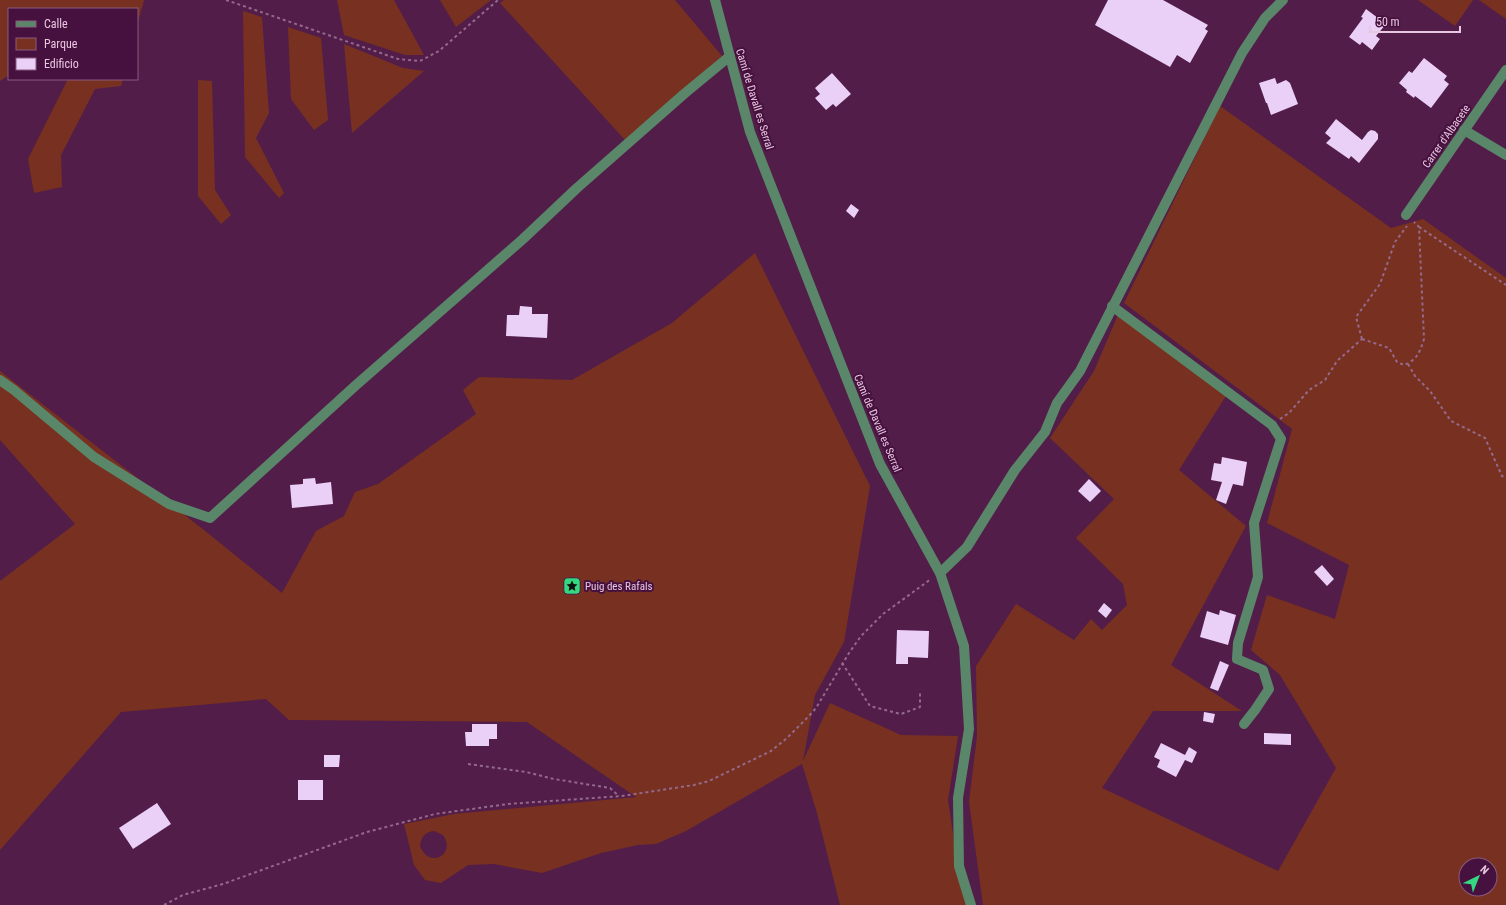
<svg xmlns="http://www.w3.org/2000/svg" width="1506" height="905" viewBox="0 0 1506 905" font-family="'Roboto Condensed',sans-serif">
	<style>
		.green { fill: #783120; fill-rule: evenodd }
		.building { fill: #ead0f7 }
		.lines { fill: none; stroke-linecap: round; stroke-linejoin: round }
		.path { stroke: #95698c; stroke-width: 2; stroke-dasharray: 3 3; stroke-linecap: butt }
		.minor { stroke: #5a8669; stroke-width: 10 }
		.labels { text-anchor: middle; stroke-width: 4; stroke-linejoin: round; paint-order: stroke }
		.street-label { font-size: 11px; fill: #e8c7e0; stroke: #47113f }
		.poi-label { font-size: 11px; fill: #e8c7e0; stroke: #47113f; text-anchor: start }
	</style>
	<rect width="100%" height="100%" fill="#521d49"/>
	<g class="green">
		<path d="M0,0H144L137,26V9H9V75L0,81Z"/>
		<path d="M337,0H394L424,55H405L344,35Z"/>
		<path d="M440,0H491L456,27Z"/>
		<path d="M504,0H675L722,56L625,140L500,3Z"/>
		<path d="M1418,0H1473L1455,26Z"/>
		<path d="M1479,0H1506V19Z"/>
		<path d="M243,11L262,17L269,113L256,138L284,193L279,198L245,157Z"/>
		<path d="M288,27L321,38L328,120L314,130L291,99Z"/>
		<path d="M344,44L403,68L424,71L352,133Z"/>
		<path d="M68,79H123L121,86L95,89L61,155L62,187L34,193L28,159Z"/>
		<path d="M198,80L212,81L215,190L231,215L221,224L198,196Z"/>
		<path d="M1220,106L1391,228L1423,219L1506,278V905H983L969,802L977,736L976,666L1016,604L1074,640L1091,619L1102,630L1127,605L1123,584L1076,538L1114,499L1050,438L1094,371L1118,315L1226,396L1179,470L1246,526L1171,665L1242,711H1153L1102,788L1278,871L1336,768L1280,675L1251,650L1267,595L1335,619L1349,565L1267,523L1292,429L1124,303ZM1466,865H1490V889H1466Z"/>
		<path d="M755,253L870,486L844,642L815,695L803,761L830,703L901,735L958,736L948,800L958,867L968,905H840L817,813L802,764L686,831L656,844L638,845L601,853L542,873L494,864L468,865L441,883L425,880L414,865L404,824L454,814L636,797L527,722L289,720L266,699L121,712L0,850V581L75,524L0,440V371L204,530L282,593L316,531L344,516L355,492L378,484L476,414L463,390L479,377L572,380L672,323ZM434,831L443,835C457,854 429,870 420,846C421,837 425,832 434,831Z"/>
	</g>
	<g class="building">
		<path d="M1108,0H1163L1208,25L1205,29L1208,31L1190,63L1177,55L1170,67L1095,25Z"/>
		<path d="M1366,9L1386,24L1376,36L1380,39L1372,50L1362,42L1360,45L1349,37L1363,18L1361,17Z"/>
		<path d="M1424,58L1447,76L1444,80L1449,84L1431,108L1415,96L1414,98L1406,92L1407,90L1399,83L1409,71L1412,73Z"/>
		<path d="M832,73L851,94L836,107L833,104L826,110L815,98L820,94L815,88Z"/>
		<path d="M1275,78L1277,84L1286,80L1290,83L1298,104L1271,115L1267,103H1266L1259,83Z"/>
		<path d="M1336,119L1362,140L1368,132L1371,130L1375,131L1378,134V139L1359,163L1351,156L1349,159L1326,143L1331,138L1325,133Z"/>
		<path d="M851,204L859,210L854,218L846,211Z"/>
		<path d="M520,306L532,307V314H548L547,338L506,336L507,315H519Z"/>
		<path d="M1222,457L1247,462L1243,486L1233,484L1226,504L1216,500L1222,482L1211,480L1214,463L1221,464Z"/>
		<path d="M315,478L316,484L331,482L333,504L292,508L290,485L303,484V479Z"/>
		<path d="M1089,479L1101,491L1090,502L1078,491Z"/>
		<path d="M1322,565L1334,579L1327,586L1314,572Z"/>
		<path d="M1104,603L1112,610L1106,618L1098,611Z"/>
		<path d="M1220,610L1236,615L1228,645L1200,637L1207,611L1219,615Z"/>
		<path d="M897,630L929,631L928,658L908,657V664H896Z"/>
		<path d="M1220,661L1229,665L1218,691L1210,688Z"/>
		<path d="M1204,712L1215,714L1213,723L1203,721Z"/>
		<path d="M472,724H497V739H489V746H466L465,732H472Z"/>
		<path d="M1264,733L1291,734V745L1264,744Z"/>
		<path d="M1161,743L1185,755L1189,747L1197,752L1192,763L1185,760L1176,777L1157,767L1160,760L1154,757Z"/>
		<path d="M324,755H340L339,767H324Z"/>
		<rect x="298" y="780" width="25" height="20"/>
		<path d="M157,803L171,824L133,849L119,828Z"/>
	</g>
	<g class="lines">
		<g class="path">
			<path d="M226,0L398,59L420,61L439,51L498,0"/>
			<path d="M1419,227L1506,285"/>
			<path d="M1362,339L1389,348L1397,362L1404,365C1417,360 1420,352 1424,339L1419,227L1414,222"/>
			<path d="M1362,339L1356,317L1380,284L1395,242L1407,226"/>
			<path d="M1408,364L1415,376L1430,391L1451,421L1485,438L1502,476L1506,478"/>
			<path d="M1280,419L1289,413L1309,390L1325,380L1337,361L1362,339"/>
			<path d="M842,663L870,706L901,714L920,707V692"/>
			<path d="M468,764L526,772L554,779L610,788L619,796"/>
			<path d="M164,905L183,895L223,884L367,832L435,814L508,804L622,796L694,785L709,781L771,751L787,738L809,716L816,708L849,653L861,636L883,614L931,579"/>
		</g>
		<g class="minor">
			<path d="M715,0L750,132L880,464L940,573L964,646L969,729L958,798L959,866L971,905"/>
			<path d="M1464,130L1506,155"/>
			<path d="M1406,215L1506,70"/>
			<path d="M1112,306L1272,425L1281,439L1254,523L1258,577L1238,643L1237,659L1263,670L1269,689L1255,710L1244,724"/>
			<path d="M0,380L14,390L94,457L169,504L210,518L355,386L523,239L577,188L684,94L730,56"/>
			<path d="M940,573L967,547L1015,470L1045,432L1057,403L1080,371L1242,53L1265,18L1283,0"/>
		</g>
	</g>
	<defs>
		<symbol id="sight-square" viewBox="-11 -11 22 22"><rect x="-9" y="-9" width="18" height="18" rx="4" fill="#34d881" stroke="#47113f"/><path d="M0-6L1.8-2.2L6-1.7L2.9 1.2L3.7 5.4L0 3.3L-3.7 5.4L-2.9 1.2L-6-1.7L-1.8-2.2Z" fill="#111"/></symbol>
	</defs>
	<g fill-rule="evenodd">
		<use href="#sight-square" x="562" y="576" width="20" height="20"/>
	</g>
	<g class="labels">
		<g class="street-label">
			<text transform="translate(755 99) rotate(73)" y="4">Camí de Davall es Serral</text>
			<text transform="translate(1446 136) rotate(-55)" y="4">Carrer d'Albacete</text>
			<text transform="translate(878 423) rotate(67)" y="4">Camí de Davall es Serral</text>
		</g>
		<g class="poi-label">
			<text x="585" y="590">Puig des Rafals</text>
		</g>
	</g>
	<rect x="8" y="8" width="130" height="72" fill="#47113f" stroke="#875a7f"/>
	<rect x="16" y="21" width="20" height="6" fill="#5a8669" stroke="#875a7f"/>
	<text x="44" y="28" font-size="12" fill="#e8c7e0">Calle</text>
	<rect x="16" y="38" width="20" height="12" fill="#783120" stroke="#875a7f"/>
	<text x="44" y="48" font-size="12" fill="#e8c7e0">Parque</text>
	<rect x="16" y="58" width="20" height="12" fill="#ead0f7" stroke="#875a7f"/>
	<text x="44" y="68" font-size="12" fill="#e8c7e0">Edificio</text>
	<g transform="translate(1478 877) rotate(43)"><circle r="19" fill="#47113f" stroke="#875a7f"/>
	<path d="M0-3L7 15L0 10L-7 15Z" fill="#34d881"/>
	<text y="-6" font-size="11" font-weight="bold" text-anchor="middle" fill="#e8c7e0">N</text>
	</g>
	<path d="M1370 26v6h90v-6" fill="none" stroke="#e8c7e0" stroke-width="2"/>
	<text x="1376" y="26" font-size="12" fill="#e8c7e0" stroke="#47113f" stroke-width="3" paint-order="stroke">50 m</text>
</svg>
